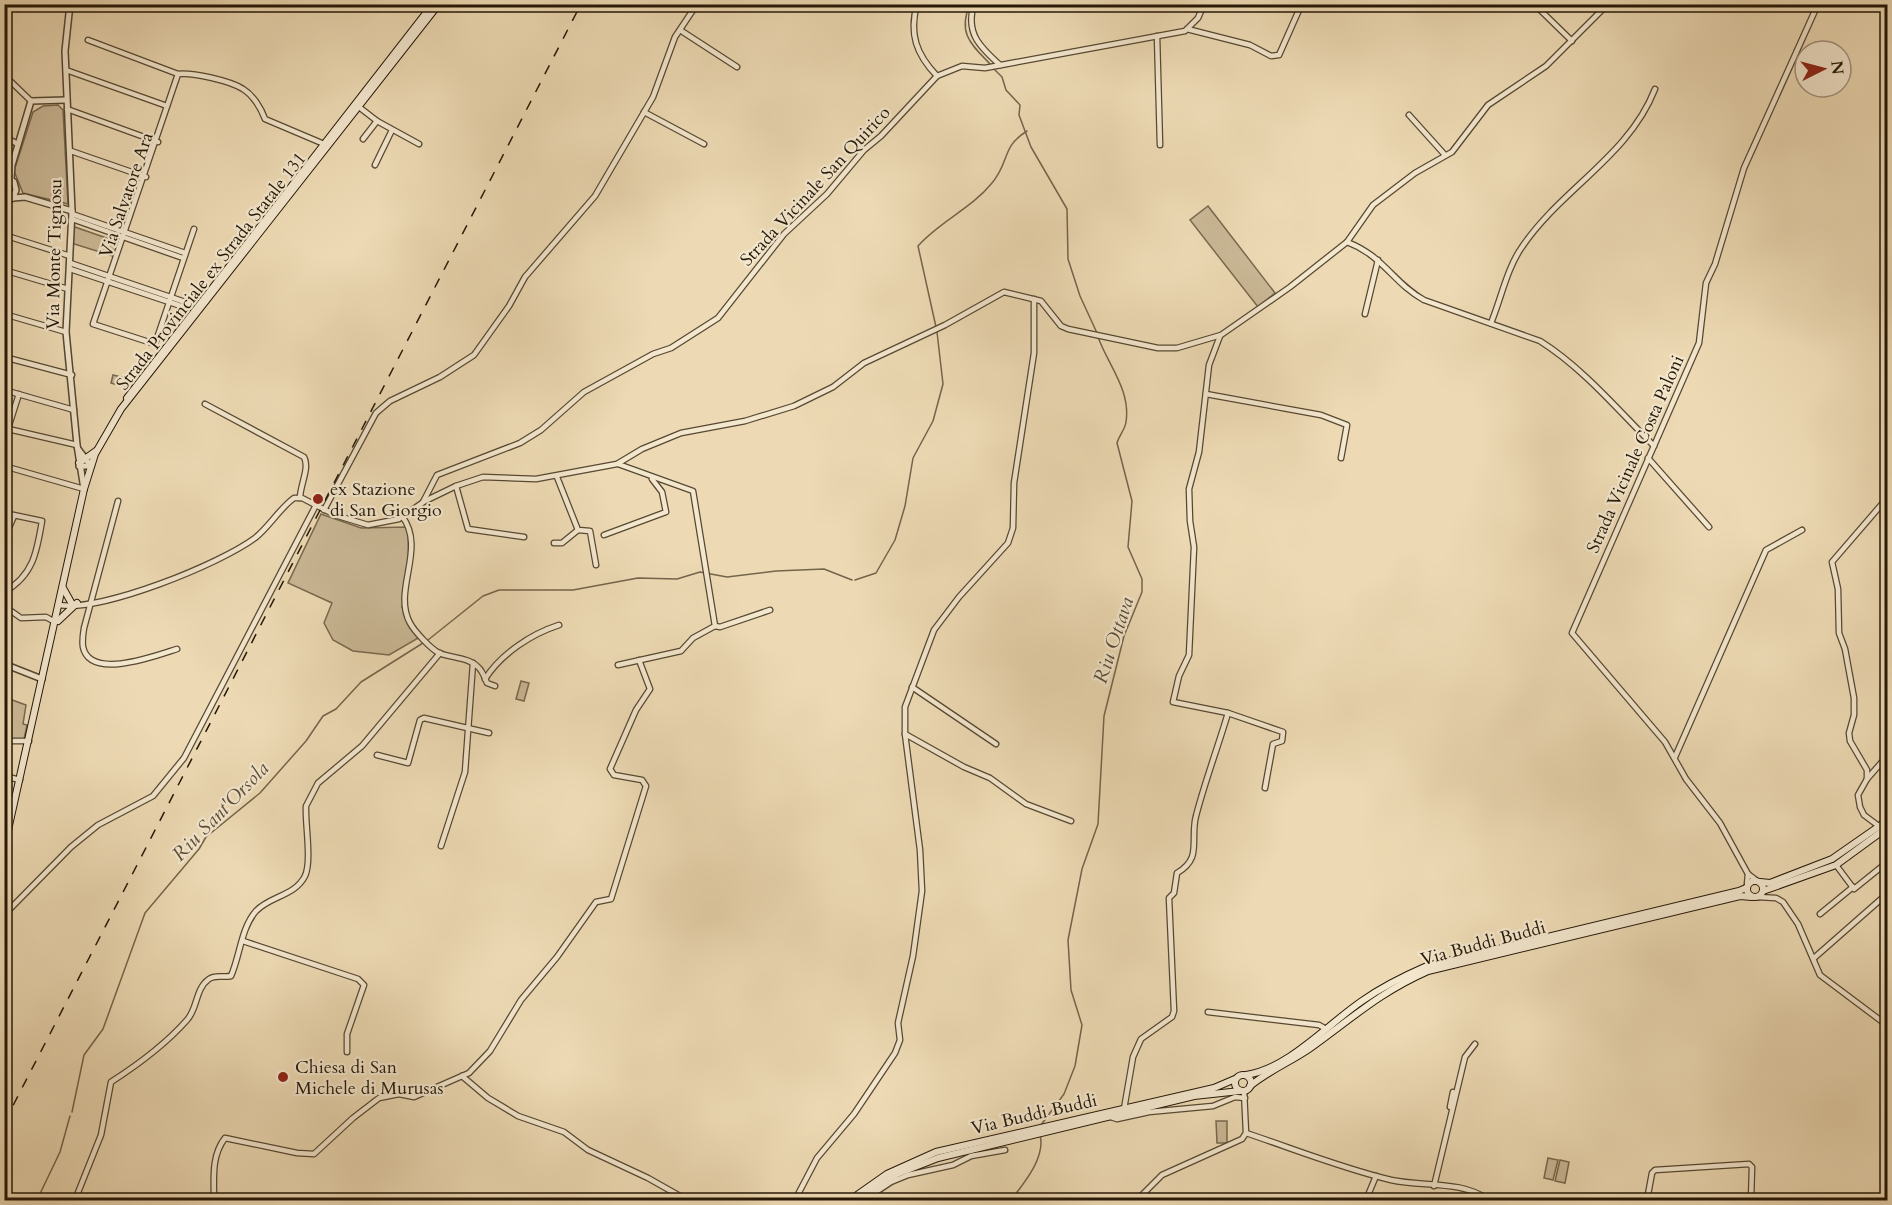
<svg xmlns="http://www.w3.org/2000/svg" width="1892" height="1205" viewBox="0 0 1892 1205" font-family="Cardo,serif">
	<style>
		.green { fill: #cbb997; stroke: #78684f; stroke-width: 1.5 }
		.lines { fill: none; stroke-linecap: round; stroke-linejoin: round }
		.stream { stroke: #74644b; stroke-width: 1.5 }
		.minor-casing { stroke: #564832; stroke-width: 7 }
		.tertiary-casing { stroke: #564832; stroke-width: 8 }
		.secondary-casing { stroke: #241707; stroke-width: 8 }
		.minor { stroke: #f3e7ce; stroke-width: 4.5 }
		.tertiary { stroke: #f3e7ce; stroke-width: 5 }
		.secondary { stroke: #f3e7ce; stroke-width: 6 }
		.rail { stroke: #241707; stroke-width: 1.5; stroke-dasharray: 10 10; stroke-linecap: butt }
		.poi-dot { fill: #8f2418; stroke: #f3e7ce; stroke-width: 2 }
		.labels { text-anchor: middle; stroke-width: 4.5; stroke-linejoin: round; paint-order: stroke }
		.street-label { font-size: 18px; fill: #241707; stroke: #f3e7ce }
		.poi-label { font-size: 18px; fill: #241707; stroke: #f3e7ce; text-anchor: start }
		.water-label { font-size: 20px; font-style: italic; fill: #594b35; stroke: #f3e7ce }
	</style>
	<rect width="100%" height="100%" fill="#eddab4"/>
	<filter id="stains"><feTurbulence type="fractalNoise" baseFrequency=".00333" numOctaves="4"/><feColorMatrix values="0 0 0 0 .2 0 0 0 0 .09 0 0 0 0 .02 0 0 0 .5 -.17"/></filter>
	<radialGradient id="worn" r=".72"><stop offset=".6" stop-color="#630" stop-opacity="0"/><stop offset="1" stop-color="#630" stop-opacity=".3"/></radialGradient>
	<g class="green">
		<path d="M58,105L63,110L68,204L23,193L14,171L33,112L43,106Z"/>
		<path d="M1208,206L1275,293L1258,307L1190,220Z"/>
		<path d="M72,226L121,243L116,257L71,243Z"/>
		<path d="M113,375L130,379L128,388L111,383Z"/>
		<path d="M321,514L361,528L408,527L409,575L402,607L420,637L389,655L353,651L333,640L324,623L332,603L288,583Z"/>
		<path d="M521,681L529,683L524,701L516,699Z"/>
		<path d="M4,697L26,705L23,724L27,725L24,739H5Z"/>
		<path d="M1216,1121H1227V1143H1217Z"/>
		<path d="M1548,1158L1558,1160L1553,1180L1544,1178Z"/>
		<path d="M1560,1160L1569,1162L1565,1183L1555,1181Z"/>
	</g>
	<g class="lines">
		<g class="stream">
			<path d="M970,4C957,34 972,45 991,65"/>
			<path d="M994,69L1002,77L1006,90L1020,105L1019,115L1031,147L1067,209L1068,259L1080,296L1097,333"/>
			<path d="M936,327L918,246C940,221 971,209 992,183C1010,162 1001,147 1027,131"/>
			<path d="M855,580L876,573L895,540L905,506L913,458L933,421L943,384L937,332"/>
			<path d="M428,640L483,596L499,590H573L638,578L677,579L700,572L727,577L776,571L824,569L852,580"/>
			<path d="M72,1112L84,1055L103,1029L145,913L199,849L206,837L260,793L306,741L323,716L336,709L361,682L423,643"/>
			<path d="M1041,1125L1064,1094L1075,1066L1082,1025L1071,990L1068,940L1082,869L1098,824L1104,716L1124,636L1142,592V579L1128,547L1132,501L1117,443C1119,435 1125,430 1126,422C1131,390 1108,365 1098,337"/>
			<path d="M37,1200L60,1152L70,1116"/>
			<path d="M1011,1200C1024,1183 1046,1157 1040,1135"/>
		</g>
		<defs>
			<g id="minor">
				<path d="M917,4C909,34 916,54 937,76"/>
				<path d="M974,4C965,33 980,47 1000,65"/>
				<path d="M1534,4L1572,41"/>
				<path d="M1187,29L1250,45L1271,56L1279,55L1299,10"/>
				<path d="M680,30L737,67"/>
				<path d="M1157,36L1160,145"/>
				<path d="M88,40L178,74C192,72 231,81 243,89C253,95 261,108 265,119L324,144"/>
				<path d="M66,70L167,106"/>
				<path d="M178,74L93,324L155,344L194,229"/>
				<path d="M4,75L31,101"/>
				<path d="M359,107L377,121L419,144"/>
				<path d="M67,109L158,142"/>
				<path d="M644,112L704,144"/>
				<path d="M1409,115L1445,155"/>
				<path d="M4,137L18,144"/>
				<path d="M363,139L377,121"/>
				<path d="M71,151L146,177"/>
				<path d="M375,165L392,130"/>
				<path d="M72,214L185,253"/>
				<path d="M72,219L183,258"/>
				<path d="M4,235L70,256"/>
				<path d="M1347,242C1384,256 1393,283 1424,300L1540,341C1583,368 1618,410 1654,446"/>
				<path d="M70,263L188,303"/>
				<path d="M70,269L187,308"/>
				<path d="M4,270L68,289"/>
				<path d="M4,314L66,332"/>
				<path d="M1365,314L1378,260"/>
				<path d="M1491,323C1501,299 1507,268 1522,247C1561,189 1629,156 1655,89"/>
				<path d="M1220,336L1209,365L1199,452L1189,489L1190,521L1194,547L1189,655L1179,676L1173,702L1228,713L1283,732L1282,741L1273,744L1265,788"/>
				<path d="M4,357L72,375"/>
				<path d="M4,390L74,410"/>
				<path d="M1206,394L1321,415L1347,425L1341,458"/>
				<path d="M205,404L304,457C310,468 300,485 300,498"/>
				<path d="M4,428L77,445"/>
				<path d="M4,441L19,394"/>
				<path d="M1648,458L1709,527"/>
				<path d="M618,464L693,491L715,626L693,638L681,651L618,665"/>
				<path d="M4,466L84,489"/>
				<path d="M557,477L578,530L590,531L596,565"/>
				<path d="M456,486L468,529L524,537"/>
				<path d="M118,501L84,628C83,634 82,641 83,647C90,681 158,655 177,649"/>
				<path d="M423,502L437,475L520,443L541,430L584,392L653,354L671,348L718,318L784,234L827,194L864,150L881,136L937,76L962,66L985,68L1185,31L1198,18L1204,4"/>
				<path d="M324,510L376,413L390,401L440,377L474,355L509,306L525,277L595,196L653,97L675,37L697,4"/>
				<path d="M4,513L42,521C37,552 33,576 4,592"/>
				<path d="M402,516C427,549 392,590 410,623C415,632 431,649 439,653C451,658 468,657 478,667C482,670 485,678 487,683L495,686"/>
				<path d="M604,535L666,512L662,492L652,479"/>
				<path d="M4,539L14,516"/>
				<path d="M554,543H562L578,530"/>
				<path d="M59,605C102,612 220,564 255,538C270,526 279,509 294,498H302L335,515L368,525L399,519L425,501L456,486L483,477L536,479L617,464L642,449L681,433L745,421L794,406L833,387L864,363L945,325L1004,292L1041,301L1061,326L1068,329L1158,348H1177L1221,335L1290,287L1347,242L1373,205L1415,173L1452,152L1488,105L1546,66L1608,4"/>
				<path d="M4,606L21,618L46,617L55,622"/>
				<path d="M715,626L720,627L770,610"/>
				<path d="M485,679C501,654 531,634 559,625"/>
				<path d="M912,687L996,744"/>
				<path d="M905,734L964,767L990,778L1026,804L1071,821"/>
				<path d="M4,741H29"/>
				<path d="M377,755L408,763L420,720L424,718L489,733"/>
				<path d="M1675,757L1766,550L1802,530"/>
				<path d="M4,776L20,780"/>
				<path d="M1867,779L1888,755"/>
				<path d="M1880,827L1864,815L1860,807L1858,795L1867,779V770L1850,741L1849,733L1854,715V698L1845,649L1839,633L1838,589L1832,562L1888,497"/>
				<path d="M441,846L465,772L473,663"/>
				<path d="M1836,865L1854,889L1885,864"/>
				<path d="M1756,880L1748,874L1720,823L1686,779L1665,742L1572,633L1699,343L1706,283L1715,264L1744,168L1818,4"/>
				<path d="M1747,884L1748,874"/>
				<path d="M1757,897L1776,898L1783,902L1798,924L1820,975L1888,1026"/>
				<path d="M5,914L71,847L98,825L153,796L184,758L316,505"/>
				<path d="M1820,914L1853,887"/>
				<path d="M243,941L358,979L364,985L347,1034V1052"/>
				<path d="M1814,958L1888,893"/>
				<path d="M1208,1012L1319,1025L1326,1029"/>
				<path d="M462,1076L488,1098L518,1116L564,1132L588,1150L648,1178L687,1200"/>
				<path d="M1450,1107L1453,1092"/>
				<path d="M1124,1109L1133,1057L1141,1039L1172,1017L1174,1011L1169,898L1174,893L1177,873C1184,869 1189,865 1192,857C1196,847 1192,830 1196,816C1205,781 1218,747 1228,713"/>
				<path d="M1111,1117L1117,1119L1149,1112L1213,1106L1235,1097L1245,1098"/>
				<path d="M1246,1133C1294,1149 1341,1168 1391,1180C1423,1187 1462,1180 1489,1200"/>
				<path d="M1434,1186L1465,1057L1475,1044"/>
				<path d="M75,1200L101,1135L111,1082C139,1064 165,1045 187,1020C198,1008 195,989 209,979C216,974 223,978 231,976C240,956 241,928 256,911C270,896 295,896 305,876C312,861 305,824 306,806L318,783L362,746L440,653"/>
				<path d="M214,1200C214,1179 211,1156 225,1138L297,1153L314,1154L353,1118L379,1098L399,1094L414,1097L469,1073L490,1051L521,1000L557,957L596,902L611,899L646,786L642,780L614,775L610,769L636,710L650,689L639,660"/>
				<path d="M724,1200H731"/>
				<path d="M795,1200L817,1158L854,1114L895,1053L900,1040L898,1023L913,956L922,891L920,850L905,734V707L934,630L959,597L1008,543L1013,528L1014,483L1034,353V299"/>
				<path d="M864,1200L891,1182L908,1175L953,1165L971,1156L1005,1150"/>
				<path d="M1137,1200L1162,1175L1242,1139L1246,1133L1244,1091"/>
				<path d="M1366,1200L1376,1176"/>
				<path d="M1647,1200L1652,1173L1655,1170L1749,1164L1752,1167L1751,1200"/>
			</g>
			<g id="tertiary">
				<path d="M70,4L65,51L72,211L66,332L77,445L84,489"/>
				<path d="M4,176L14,182L16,190L13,198L4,202"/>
				<path d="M11,179L12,165L31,101L66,100"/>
				<path d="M13,198L25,197L72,211"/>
				<path d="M78,449L91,466H79"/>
				<path d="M4,664L42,679"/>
			</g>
			<g id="secondary">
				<path d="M127,398L433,4"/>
				<path d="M79,463L96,451"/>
				<path d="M63,588L72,604"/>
				<path d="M58,621L77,603"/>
				<path d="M4,848L84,489L95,454L121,409L439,4"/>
				<circle cx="1755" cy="889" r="8"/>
				<path d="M1760,882L1770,883L1832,859L1888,820"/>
				<path d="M1763,891L1836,865L1888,827"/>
				<path d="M4,911L6,912"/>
				<circle cx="1243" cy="1083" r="8"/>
				<path d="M1246,1075C1288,1069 1328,1024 1362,1001C1382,987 1404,976 1427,966L1739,891L1746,888"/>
				<path d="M1250,1086C1268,1071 1290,1062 1309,1049C1351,1019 1380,992 1428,971L1740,896L1752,897"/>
				<path d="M850,1200L887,1174L936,1152L1214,1088L1235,1079"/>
				<path d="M858,1200L897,1174L938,1158L1194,1096L1240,1091"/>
			</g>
		</defs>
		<use href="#minor" class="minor-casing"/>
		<use href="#tertiary" class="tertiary-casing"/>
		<use href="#secondary" class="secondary-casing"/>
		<use href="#minor" class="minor"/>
		<use href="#tertiary" class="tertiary"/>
		<use href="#secondary" class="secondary"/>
		<path class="rail" d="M4,1123L581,4"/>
	</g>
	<g class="poi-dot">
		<circle cx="318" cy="499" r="6"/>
		<circle cx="283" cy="1077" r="6"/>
	</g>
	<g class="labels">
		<g class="street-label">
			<text transform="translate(815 186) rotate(-47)" y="6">Strada Vicinale San Quirico</text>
			<text transform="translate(126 195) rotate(-71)" y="6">Via Salvatore Ara</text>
			<text transform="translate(54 254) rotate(-89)" y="6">Via Monte Tignosu</text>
			<text transform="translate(211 271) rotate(-52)" y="6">Strada Provinciale ex Strada Statale 131</text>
			<text transform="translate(1635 454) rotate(-66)" y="6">Strada Vicinale Costa Paloni</text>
			<text transform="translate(1483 943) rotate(-15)" y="6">Via Buddi Buddi</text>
			<text transform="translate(1034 1114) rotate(-13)" y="6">Via Buddi Buddi</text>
		</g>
		<g class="poi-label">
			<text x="330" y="495">ex Stazione<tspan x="330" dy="21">di San Giorgio</tspan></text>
			<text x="295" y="1073">Chiesa di San<tspan x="295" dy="21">Michele di Murusas</tspan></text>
		</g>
		<g class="water-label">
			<text transform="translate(1113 640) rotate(-72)" y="7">Riu Ottava</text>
			<text transform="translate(220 811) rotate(-46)" y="7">Riu Sant'Orsola</text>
		</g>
	</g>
	<rect width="1892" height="1205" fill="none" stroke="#eddab4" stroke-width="24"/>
	<rect x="6" y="6" width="1880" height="1193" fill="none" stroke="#241707" stroke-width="3"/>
	<rect x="12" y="12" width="1868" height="1181" fill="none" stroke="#241707" stroke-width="1.5"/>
	<g transform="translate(1823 69) rotate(84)"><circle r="28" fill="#f3e7ce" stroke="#a0947e" stroke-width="1.5"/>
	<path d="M0-4.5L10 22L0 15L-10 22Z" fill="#8f2418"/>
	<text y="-9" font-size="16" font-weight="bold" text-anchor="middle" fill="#241707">N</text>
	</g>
	<rect width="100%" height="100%" filter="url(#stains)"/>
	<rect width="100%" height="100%" fill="url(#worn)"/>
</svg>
